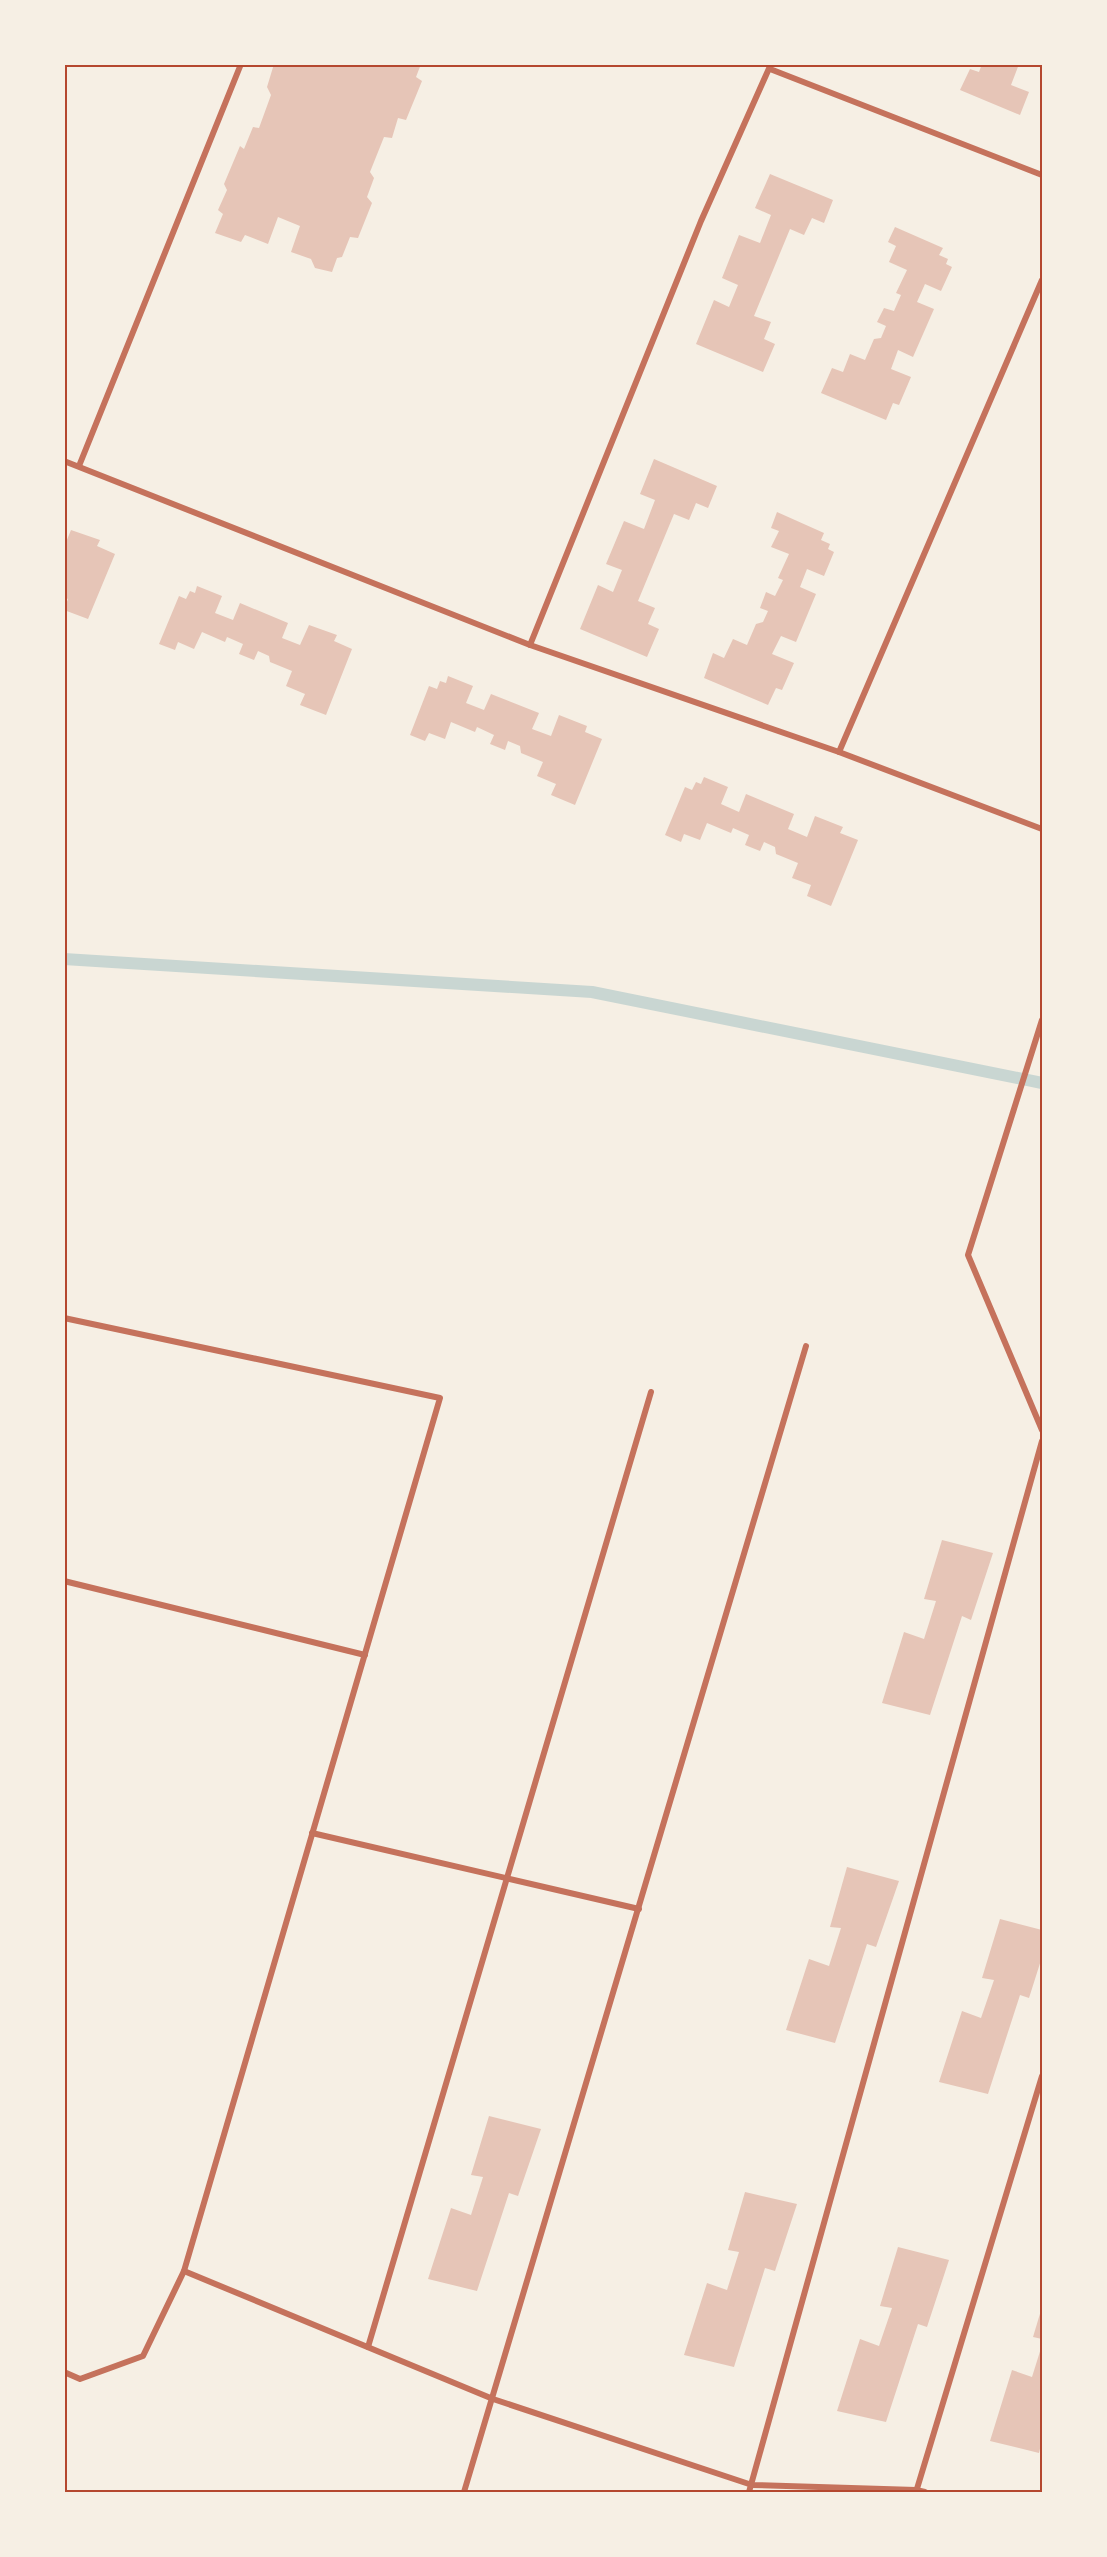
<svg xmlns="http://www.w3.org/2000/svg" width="1107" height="2557" viewBox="0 0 1107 2557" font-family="'Asap Condensed',sans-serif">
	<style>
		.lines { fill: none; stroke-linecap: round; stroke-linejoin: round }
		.stream { stroke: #c9d6d2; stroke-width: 12 }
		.building { fill: #e6c5b7 }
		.minor { stroke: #c5725c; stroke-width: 6 }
		.neatline { fill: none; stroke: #b5482f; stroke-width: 2 }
	</style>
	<rect width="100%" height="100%" fill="#f6efe4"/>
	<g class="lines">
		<path class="stream" d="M64,959L592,992L1042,1083"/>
	</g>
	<g class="building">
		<path d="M274,64H421L416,77L422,81L406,120L398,118L392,138L384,137L370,172L374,178L367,197L372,203L358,238L350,237L342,257L337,258L332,272L315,268L311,259L291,252L300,226L278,217L268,244L245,235L241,242L215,233L223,214L218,210L227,190L224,184L240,146L244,149L253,127L259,128L271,95L267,87Z"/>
		<path d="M982,64H1019L1011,85L1029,92L1020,115L960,90L970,69L979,72Z"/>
		<path d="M770,174L833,200L824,223L812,218L804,235L790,229L754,316L771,322L764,339L775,344L763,372L696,344L714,300L729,307L738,285L722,278L739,235L760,243L771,215L755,208Z"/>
		<path d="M895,227L943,248L939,255L948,259L946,264L952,267L941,291L925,284L917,302L934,309L913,357L898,350L891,369L911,377L899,405L893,403L886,420L821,393L832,368L843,372L850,354L865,360L874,339L881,338L886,326L877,322L884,308L894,311L901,295L896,293L907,270L889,262L896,246L888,242Z"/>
		<path d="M654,459L717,486L708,508L696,503L689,520L674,514L638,601L655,608L648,624L659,629L647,657L580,629L598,585L613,592L622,570L606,564L624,521L644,529L655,500L640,494Z"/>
		<path d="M777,512L824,533L821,540L830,544L828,549L834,552L824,576L807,569L800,587L816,594L796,642L781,636L772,654L794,663L782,690L776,688L768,705L704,678L713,653L724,658L733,639L747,645L756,624L763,622L768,611L760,608L766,592L775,596L783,580L778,578L789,554L771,547L779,531L771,528Z"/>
		<path d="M71,530L100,540L97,546L115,554L88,619L64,610L68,599L64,597V547Z"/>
		<path d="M197,586L222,596L215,613L233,620L240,603L288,623L282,638L300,645L309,625L337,635L334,641L352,649L326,715L300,705L305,694L286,686L292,671L270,662L269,656L258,651L254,660L239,654L243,644L227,637L225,642L202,632L194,649L178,642L175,650L159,644L179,596L186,599L190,591L195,593Z"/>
		<path d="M448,676L473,686L466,703L484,710L491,694L539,713L532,729L551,736L559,715L587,726L585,732L602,739L575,805L551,795L556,784L537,776L543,762L521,753L520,746L508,741L505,750L490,744L494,735L477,727L475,732L451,722L445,739L429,733L425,741L410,735L429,686L437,689L440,681L446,683Z"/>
		<path d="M704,777L728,787L721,804L739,812L746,794L794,814L788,829L807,837L815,816L843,827L840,833L858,840L831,906L807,896L811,885L792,878L798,863L776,854L775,847L764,842L760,851L745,845L749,835L733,828L731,833L707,823L700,840L684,834L681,842L665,835L685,787L692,790L696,782L701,784Z"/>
		<path d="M942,1540L993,1553L971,1620L962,1616L930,1715L882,1703L904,1632L924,1639L936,1601L924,1599Z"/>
		<path d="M847,1867L899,1881L876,1947L867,1944L835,2043L786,2030L809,1959L829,1966L841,1928L830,1927Z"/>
		<path d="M1000,1919L1042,1930V1957L1029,1998L1020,1995L988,2094L939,2082L962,2011L981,2018L994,1980L982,1978Z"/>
		<path d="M489,2116L541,2129L518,2196L509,2193L477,2291L428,2279L451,2208L471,2215L483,2177L471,2175Z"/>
		<path d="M745,2192L797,2204L775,2271L765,2268L734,2367L684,2355L707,2283L727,2290L739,2252L728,2250Z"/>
		<path d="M898,2247L949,2260L927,2327L918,2324L886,2422L837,2411L860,2339L879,2346L892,2308L880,2306Z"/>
		<path d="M1042,2307V2339L1033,2337Z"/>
		<path d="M1042,2345V2440L1039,2453L990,2441L1012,2370L1032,2377Z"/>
	</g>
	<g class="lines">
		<g class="minor">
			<path d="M770,69L1042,175"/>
			<path d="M64,461L530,645L839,752L1042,829"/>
			<path d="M79,466L241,64"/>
			<path d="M530,645L701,221L771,64"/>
			<path d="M839,752L1042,280"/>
			<path d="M1042,1020L968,1255L1042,1430"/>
			<path d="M64,1318L440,1398L184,2271L143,2356L80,2379L64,2372"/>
			<path d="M64,1581L365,1655"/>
			<path d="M312,1833L639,1909"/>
			<path d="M184,2271L493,2399L752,2485L916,2490L925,2492"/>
			<path d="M368,2347L651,1392"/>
			<path d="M464,2492L806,1346"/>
			<path d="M749,2492L1042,1441"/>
			<path d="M916,2492L1042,2076"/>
		</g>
	</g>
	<rect width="1107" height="2557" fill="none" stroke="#f6efe4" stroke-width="132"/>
	<rect x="66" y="66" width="975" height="2425" class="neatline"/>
</svg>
